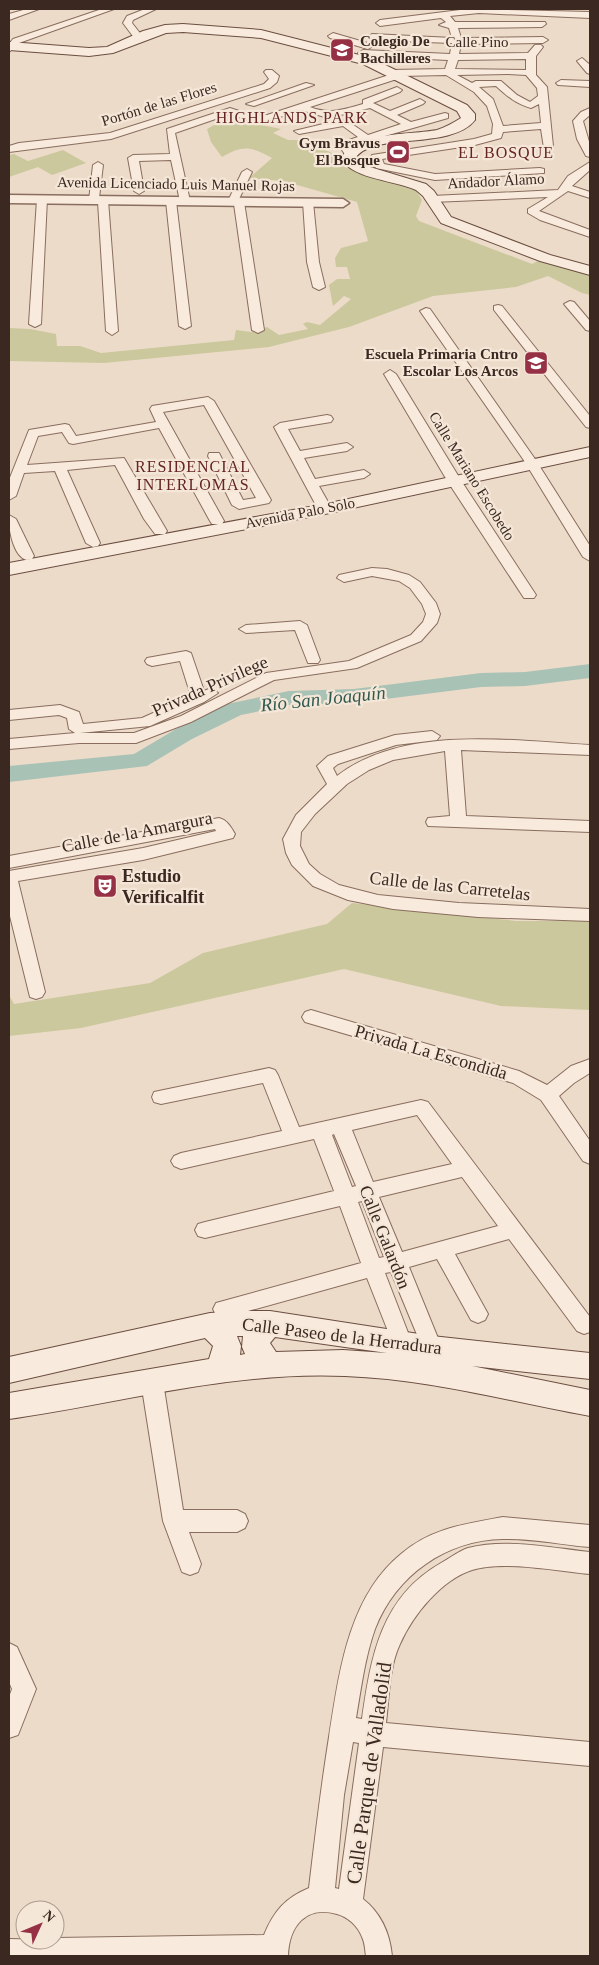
<svg xmlns="http://www.w3.org/2000/svg" width="599" height="1965" viewBox="0 0 599 1965" font-family="Georgia,serif">
	<style>
		.green { fill: #cbc89d }
		.lines { fill: none; stroke-linecap: round; stroke-linejoin: round }
		.river { fill: #a9c2b6; fill-rule: evenodd }
		.minor-casing { stroke: #896d5e; stroke-width: 2 }
		.tertiary-casing { stroke: #896d5e; stroke-width: 3 }
		.secondary-casing { stroke: #6b4e41; stroke-width: 2 }
		.minor { fill: #f8eadc; fill-rule: evenodd }
		.tertiary { fill: #f8eadc; fill-rule: evenodd }
		.secondary { fill: #f8eadc; fill-rule: evenodd }
		.labels { text-anchor: middle; stroke-width: 4.5; stroke-linejoin: round; paint-order: stroke }
		.far-poi-label { font-size: 15px; font-weight: bold; fill: #3a2821; stroke: #f5e7d8; text-anchor: end }
		.far-street-label { font-size: 15px; fill: #3a2821; stroke: #f5e7d8 }
		.far-neighbourhood-label { font-size: 16px; letter-spacing: 1px; fill: #652322; stroke: #f5e7d8 }
		.street-label { font-size: 18px; fill: #3a2821; stroke: #f5e7d8 }
		.poi-label { font-size: 18px; font-weight: bold; fill: #3a2821; stroke: #f5e7d8; text-anchor: start }
		.water-label { font-size: 19px; font-style: italic; fill: #31594f; stroke: #f5e7d8 }
		.near-street-label { font-size: 21px; fill: #3a2821; stroke: #f5e7d8 }
	</style>
	<rect width="100%" height="100%" fill="#eddbc9"/>
	<g class="green">
		<path d="M227,118L281,129L273,133L288,140H302L339,156L338,165L415,189L422,200L416,216L419,221L532,264L542,259L590,273V295L582,293L548,276L516,287L433,296L349,327L269,347L104,363L9,361V328L30,329L56,334L57,346H80L101,353L234,340L236,330L251,332L267,327L279,335L308,329L303,324L307,322L320,325L351,299L344,296L333,306L329,285L337,279H350L347,267H336L335,258L341,248L368,241L357,202L283,181L249,178L272,158C250,146 243,145 222,157L211,142L207,129Z"/>
		<path d="M63,150L86,163L52,175L38,167L9,177V155L14,154L28,161Z"/>
		<path d="M352,903L516,921H590V1010L501,1006L344,969L81,1028L9,1036V995L14,1004L150,983L203,953L327,924Z"/>
	</g>
	<g class="lines">
		<path class="river" d="M590,664V678L525,686L481,687L354,703L289,705L241,715L192,739L147,766L9,782V766L134,754L176,729L227,704L289,691L354,689L481,673L525,672Z"/>
		<defs>
			<g id="minor">
				<path d="M27,9H39L9,20V14Z"/>
				<path d="M102,9H114L19,43L9,52V44L13,39Z"/>
				<path d="M145,9H156L133,20L132,23L143,37L135,39L123,23L127,16Z"/>
				<path d="M468,9L590,12V18L479,13L450,16L455,22H545L546,24L542,27L458,28L461,38L543,37L548,40L543,43L461,44L459,54L528,53L535,45H541L543,47L536,56V75L547,87L553,146L544,148L541,129L503,132L501,138L475,145L382,159L384,164L435,174L540,168L544,169V173L435,180L376,168L371,157L372,155L474,139L492,134L493,124L487,106L474,92L446,75L401,76L400,78L310,107C329,115 345,109 363,104V100L397,87L402,90L400,92L373,103L390,111L420,99L425,102L423,104L397,115L411,122L445,113L448,114V118L357,144L351,148L355,154L350,157L346,156L340,147L349,140L358,137L343,126L299,134L294,131L340,120L349,122L368,135L401,124L370,108L328,118L301,110L268,121L253,122L230,114L175,133L190,201L189,203H181L180,201L171,160L139,161L144,191L139,194L134,191L128,158L133,155L170,154L167,129L230,108L254,116L267,115L389,75L386,73L391,70L445,69L448,60L363,56L358,53L363,50L450,54L452,43L372,40L367,37L372,34L452,38L449,28L439,25L446,22L441,18L380,26L376,23L380,20ZM526,59V70L455,69L458,60ZM508,74L526,75L537,88L538,96L530,102L517,95L501,81H476L472,83L457,75ZM496,86C507,96 516,104 531,108L539,104L541,123L503,126L493,99L479,87Z"/>
				<path d="M333,33L371,44L373,46L368,49L330,38L328,36Z"/>
				<path d="M582,58L590,65V74L587,73L577,61Z"/>
				<path d="M266,70H272L279,76L277,82L270,88L111,139L9,152V146L19,143L110,133L264,84L269,79L264,72Z"/>
				<path d="M561,80L590,81V87L558,85L556,83Z"/>
				<path d="M306,83L314,85L254,106L246,104Z"/>
				<path d="M590,108V115L583,121L590,145V157L586,156L577,139L573,121L581,112Z"/>
				<path d="M98,162L103,165L99,198H107L108,200L118,331L112,335L106,331L98,202L94,203L89,200L93,165Z"/>
				<path d="M590,162V170L572,186L590,192V198L568,191L539,211L590,230V237L540,220L528,213V209L548,197L432,202L427,199L432,196L558,190L568,176Z"/>
				<path d="M247,169L252,172L239,199L244,202L264,330L258,333L252,330L234,204L228,201L242,172Z"/>
				<path d="M42,196L47,199L41,324L35,327L29,324L37,199Z"/>
				<path d="M171,198L176,201L191,326L185,329L179,326L166,201Z"/>
				<path d="M308,199L313,202L319,262L325,287L319,290L313,287L307,262L303,202Z"/>
				<path d="M570,301L574,302L590,321V331L586,330L564,304Z"/>
				<path d="M498,305L502,306L590,416V428L586,427L494,310V306Z"/>
				<path d="M426,308L430,309L535,459L590,546V561L583,557L523,459L420,311Z"/>
				<path d="M390,370L396,374L462,482L536,595L534,598H524L448,482L384,374Z"/>
				<path d="M208,397L214,401L271,500L269,503L239,509L232,505L208,456L209,453H219L243,500L256,498L204,405L163,412L224,521L222,524H212L210,521L159,428L73,444L69,443L62,432L38,436L27,465L124,458L167,531L165,534H155L144,519L115,465L67,470L100,543L98,546L93,547L86,543L55,471L24,473L16,496L9,500V480L29,430L65,424L69,425L76,436L156,422L150,409L152,406Z"/>
				<path d="M327,415L331,416L333,419L331,422L288,429L300,451L347,443L353,447L347,451L304,458L315,479L364,470L370,474L364,478L319,486L332,509L325,513L318,509L274,427L280,423Z"/>
				<path d="M9,515L16,519L34,556L32,559L27,560C13,557 8,527 9,515Z"/>
				<path d="M372,568L387,569L409,575L420,582L436,603L440,614L437,623L421,641L357,668L274,680L191,722L136,743H79L9,749V739L75,733L69,729L67,718L59,715L9,720V710L60,705L79,712L83,724L142,718L191,696L180,661L152,666L147,664L145,661L147,658L186,651L191,653L204,691L211,688L218,693L204,702L150,726L80,733H134L181,716L266,673L349,661L411,635L423,622L426,614L422,604L410,588L399,581L372,576L344,582L337,578L339,575Z"/>
				<path d="M300,621L307,625L320,660L318,663H308L295,630L246,633L239,629L246,625Z"/>
				<path d="M432,731L440,736L437,740L396,745L338,764L333,768L337,776C404,724 512,741 590,745V755L461,750L466,816L590,821V832L428,826L426,822L428,818L450,816L445,751L393,760L369,770L347,784L315,814L301,832L300,846L309,864L320,874L339,885L378,895L459,903L590,909V921L478,917L393,909L348,900L313,886L292,865L286,853L283,839L296,815L327,784L317,766L328,756L395,735Z"/>
				<path d="M219,818C227,820 231,827 235,834L233,838L143,860L18,881L45,992L42,997L36,999L30,997L9,912V871L143,848L216,831L215,829L9,868V856Z"/>
				<path d="M311,1010L519,1071L547,1085L571,1066L590,1059V1073L574,1083L559,1096L590,1141V1164L583,1161L541,1100L513,1083L305,1022L302,1017L305,1012Z"/>
				<path d="M269,1068L275,1070L278,1075L299,1127L421,1100L428,1102L590,1317V1332L584,1334L577,1331L509,1239L455,1254L488,1314L485,1320L478,1323L471,1320L437,1259L409,1267L442,1348L439,1354L432,1357L425,1354L391,1272L385,1273L412,1343L409,1349L402,1352L395,1349L367,1278L223,1318L216,1315L213,1309L216,1303L361,1263L340,1206L205,1238L198,1236L195,1230L198,1224L205,1222L334,1191L314,1139L181,1169L174,1166L171,1161L174,1156L181,1153L282,1131L263,1083L161,1104L154,1102L152,1097L154,1092ZM417,1115L452,1164L373,1182L352,1130ZM334,1134L356,1186L352,1187L332,1135ZM462,1177L498,1226L402,1252L379,1197ZM362,1201L384,1257L379,1258L358,1202Z"/>
				<path d="M152,1373L159,1375L163,1382L183,1510H237L245,1514L248,1521L245,1528L237,1532H189L201,1564L198,1572L190,1575L182,1572L163,1521L141,1382L145,1375Z"/>
				<path d="M503,1517L590,1525V1547C562,1545 532,1538 503,1539C446,1540 396,1575 375,1629C365,1657 361,1689 356,1718L362,1719C371,1656 381,1597 441,1563C450,1558 459,1551 468,1548C506,1538 551,1548 590,1552V1574C558,1571 503,1560 472,1570C441,1580 413,1615 400,1644C389,1667 389,1698 386,1723L590,1742V1766L383,1747L363,1899C381,1913 390,1934 392,1956H366C365,1950 365,1943 362,1937C358,1926 348,1917 337,1914C306,1905 289,1926 288,1956H9V1939L55,1940V1938L264,1935C274,1911 285,1898 309,1888C315,1837 321,1787 329,1737C339,1674 348,1597 401,1554C431,1528 465,1524 503,1517ZM353,1742L359,1743L339,1889L335,1888L344,1795Z"/>
				<path d="M9,1643L17,1647L36,1689L18,1735L9,1738V1697L12,1689L9,1682Z"/>
			</g>
			<path id="tertiary" d="M9,195L343,199L349,203L343,207L9,203Z"/>
			<g id="secondary">
				<path d="M183,24L261,30L371,58L467,105L475,114V120C451,151 371,131 355,159L370,167L426,184L434,191L451,217L550,255L590,266V275L540,261L441,223L423,196L416,190C394,180 357,180 341,160C351,131 412,135 437,130C446,127 453,123 461,118L457,111L363,64L261,38L183,32L166,33L113,53L89,56L9,50V42L89,48L107,47L143,31L165,25Z"/>
				<path d="M590,447V457L325,514L9,575V563L325,504Z"/>
				<path d="M238,1311H270L432,1336L590,1353V1379L472,1366L590,1390V1416C508,1401 429,1379 345,1376C230,1371 121,1403 9,1419V1393L209,1359L213,1346L205,1338L9,1383V1357L210,1313ZM237,1336H243L242,1347L245,1354L240,1355L241,1346ZM275,1337L387,1353L343,1350L276,1352L270,1343Z"/>
			</g>
		</defs>
		<use href="#minor" class="minor-casing"/>
		<use href="#tertiary" class="tertiary-casing"/>
		<use href="#secondary" class="secondary-casing"/>
		<use href="#minor" class="minor"/>
		<use href="#tertiary" class="tertiary"/>
		<use href="#secondary" class="secondary"/>
	</g>
	<defs>
		<symbol id="school-square" viewBox="-11 -11 22 22"><rect x="-9" y="-9" width="18" height="18" rx="4" fill="#963044" stroke="#f5e7d8"/><path d="M0-5L7-2L0 1L-7-2ZM-4 1L0 2.5L4 1V4Q0 6-4 4Z" fill="#fff"/></symbol>
		<symbol id="stadium-square" viewBox="-11 -11 22 22"><rect x="-9" y="-9" width="18" height="18" rx="4" fill="#963044" stroke="#f5e7d8"/><path d="M0-5a6.5 5 0 1 0 0 10a6.5 5 0 1 0 0-10ZM-3.5-1.8h7v3.6h-7Z" fill="#fff"/></symbol>
		<symbol id="theatre-square" viewBox="-11 -11 22 22"><rect x="-9" y="-9" width="18" height="18" rx="4" fill="#963044" stroke="#f5e7d8"/><path d="M-5-5.5Q0-4 5-5.5V0Q5 5 0 6Q-5 5-5 0ZM-3.3-2.5H-1v1.5H-3.3ZM1-2.5H3.3v1.5H1ZM-2.8 1Q0 5.5 2.8 1Z" fill="#fff"/></symbol>
	</defs>
	<g fill-rule="evenodd">
		<use href="#school-square" x="328" y="36" width="28" height="28"/>
		<use href="#stadium-square" x="384" y="138" width="28" height="28"/>
		<use href="#school-square" x="522" y="349" width="28" height="28"/>
		<use href="#theatre-square" x="91" y="872" width="28" height="28"/>
	</g>
	<g class="labels">
		<g class="far-poi-label">
			<text x="360" y="46" text-anchor="start">Colegio De<tspan x="360" dy="17">Bachilleres</tspan></text>
			<text x="380" y="148">Gym Bravus<tspan x="380" dy="17">El Bosque</tspan></text>
			<text x="518" y="359">Escuela Primaria Cntro<tspan x="518" dy="17">Escolar Los Arcos</tspan></text>
		</g>
		<g class="far-street-label">
			<text x="477" y="47">Calle Pino</text>
			<text transform="translate(159 104) rotate(-17)" y="5">Portón de las Flores</text>
			<text transform="translate(496 181) rotate(-3)" y="5">Andador Álamo</text>
			<text transform="translate(176 184) rotate(1)" y="5">Avenida Licenciado Luis Manuel Rojas</text>
			<text transform="translate(472 476) rotate(58)" y="5">Calle Mariano Escobedo</text>
			<text transform="translate(300 513) rotate(-11)" y="5">Avenida Palo Solo</text>
		</g>
		<g class="far-neighbourhood-label">
			<text x="292" y="123">HIGHLANDS PARK</text>
			<text x="506" y="158">EL BOSQUE</text>
			<text x="193" y="472">RESIDENCIAL<tspan x="193" dy="18">INTERLOMAS</tspan></text>
		</g>
		<g class="street-label">
			<text transform="translate(210 686) rotate(-24)" y="6">Privada Privilege</text>
			<text transform="translate(137 832) rotate(-11)" y="6">Calle de la Amargura</text>
			<text transform="translate(450 886) rotate(6)" y="6">Calle de las Carretelas</text>
			<text transform="translate(431 1052) rotate(16)" y="6">Privada La Escondida</text>
			<text transform="translate(385 1237) rotate(68)" y="6">Calle Galardón</text>
			<text transform="translate(342 1336) rotate(7)" y="6">Calle Paseo de la Herradura</text>
		</g>
		<g class="poi-label">
			<text x="122" y="882">Estudio<tspan x="122" dy="21">Verificalfit</tspan></text>
		</g>
		<g class="water-label">
			<text transform="translate(323 698) rotate(-6)" y="7">Río San Joaquín</text>
		</g>
		<g class="near-street-label">
			<text transform="translate(369 1773) rotate(-82)" y="7">Calle Parque de Valladolid</text>
		</g>
	</g>
	<rect width="599" height="1965" fill="none" stroke="#3a2821" stroke-width="20"/>
	<g transform="translate(40 1925) rotate(46)"><circle r="24" fill="#f5e7d8" stroke="#aa9b8f"/>
	<path d="M0-4L9 19L0 12L-9 19Z" fill="#963044"/>
	<text y="-8" font-size="14" font-weight="bold" text-anchor="middle" fill="#3a2821">N</text>
	</g>
</svg>
